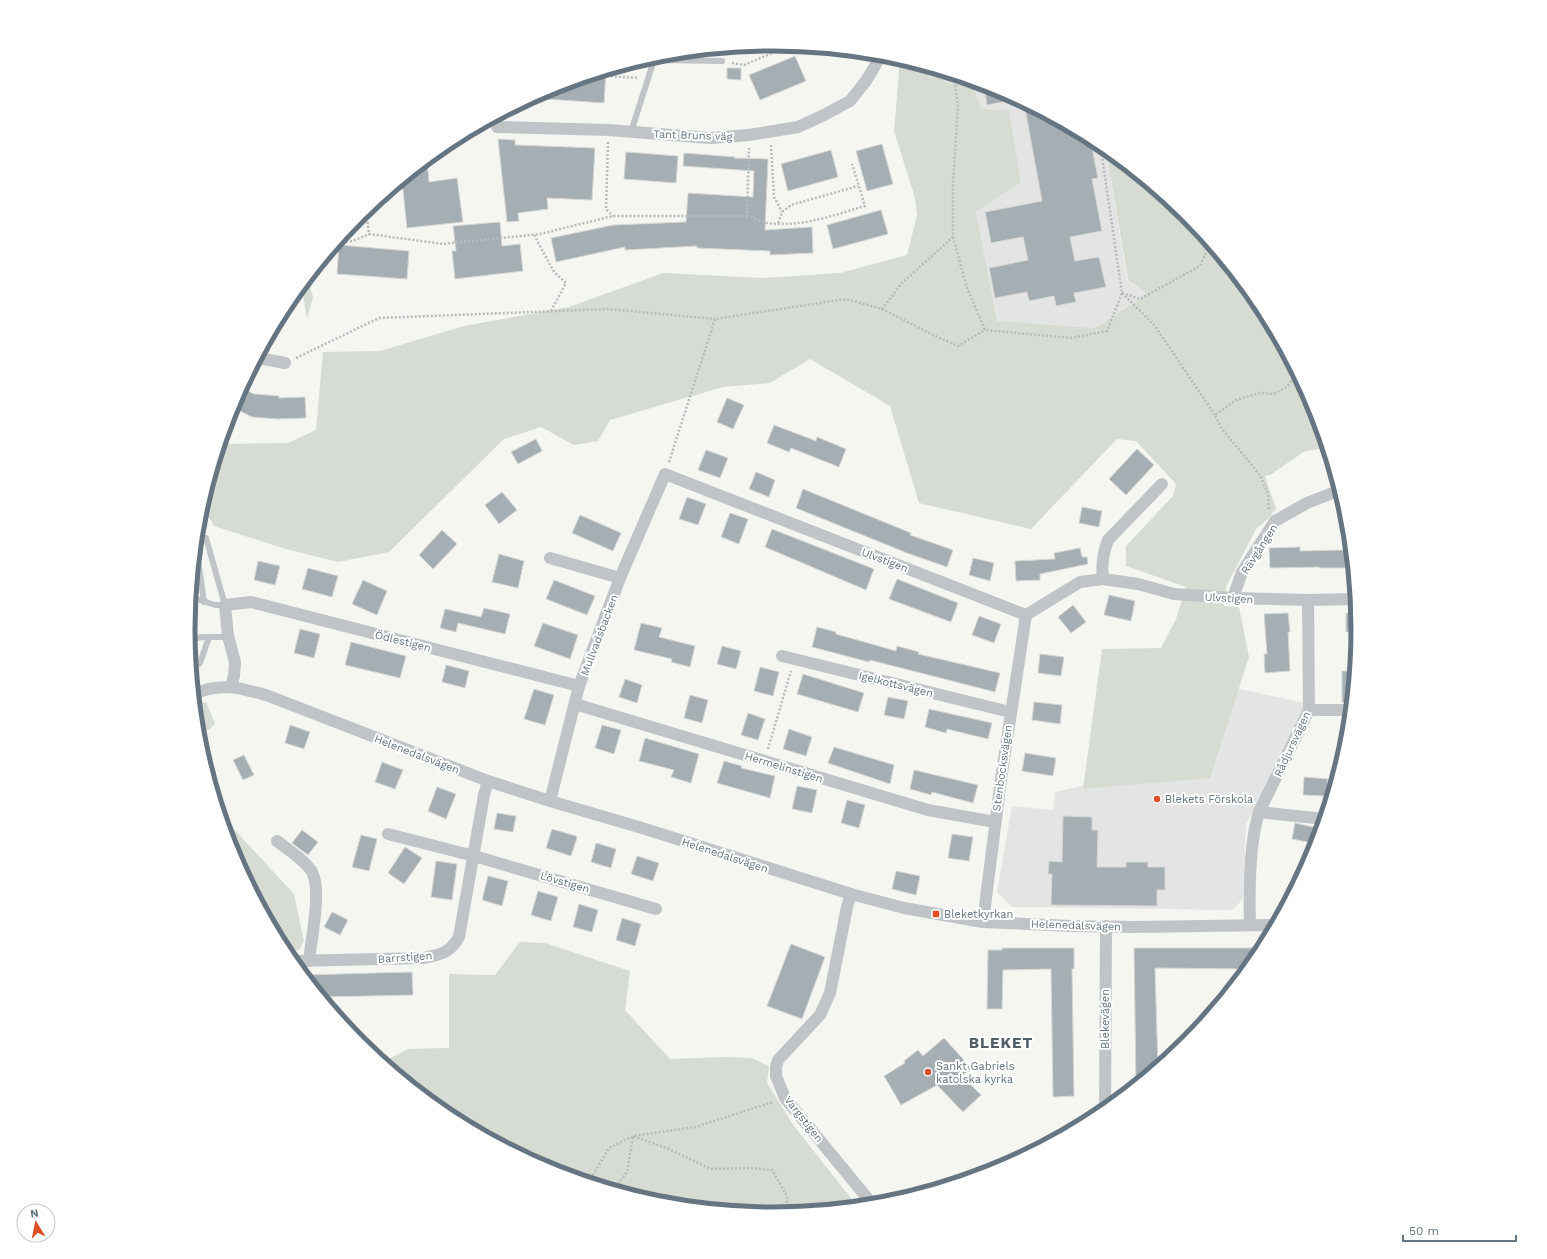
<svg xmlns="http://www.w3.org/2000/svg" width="1547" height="1259" viewBox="0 0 1547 1259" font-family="'Work Sans',sans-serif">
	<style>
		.built { fill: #e3e4e3 }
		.green { fill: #d6dcd3 }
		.building { fill: #a5aeb3; stroke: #d7d7d4 }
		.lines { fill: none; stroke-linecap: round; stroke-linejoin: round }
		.path { stroke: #b8bbbd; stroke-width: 2.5; stroke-dasharray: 2 2; stroke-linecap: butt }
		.service { stroke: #c0c4c7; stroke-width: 6 }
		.minor { stroke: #c0c4c7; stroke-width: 12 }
		.poi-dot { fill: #e04d26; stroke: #fff; stroke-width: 1.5 }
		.labels { text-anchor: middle; stroke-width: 4; stroke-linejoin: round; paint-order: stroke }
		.street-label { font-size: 11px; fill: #657682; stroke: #fff }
		.poi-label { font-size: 11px; fill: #657682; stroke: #fff; text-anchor: start }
		.district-label { font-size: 15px; font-weight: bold; letter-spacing: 1px; fill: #525f68; stroke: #fff }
		.rim { fill: none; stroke: #657682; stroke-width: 5 }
	</style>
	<rect width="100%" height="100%" fill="#f5f5f2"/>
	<g class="built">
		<path d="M942,72L998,89L1099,143L1106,149L1127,280L1147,294L1095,328L996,321L976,212L1021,182L1009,110L982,109L973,87L943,82Z"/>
		<path d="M1235,688L1305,703L1302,728L1246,824L1243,899L1232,910L1012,907L997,892L1012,806L1053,810L1055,792L1161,768Z"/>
	</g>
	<g class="green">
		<path d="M900,59L942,72L944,82L973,87L982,109L1009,110L1021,182L976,212L997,321L1095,328L1147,294L1128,280L1106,149L1188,216L1260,304L1315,406L1327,448L1305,451L1270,475L1265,476L1276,509L1270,517L1256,529L1226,587L1224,606L1239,607L1249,657L1210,778L1083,789L1102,649L1161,648L1176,619L1186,587L1126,566V546L1173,496L1176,484L1136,441L1117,439L1031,529L919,503L890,406L810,359L770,383L723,387L610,420L598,441L574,445L541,427L504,439L389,552L338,562L286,549L214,526L202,506L222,441L227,444L288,443L316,430L323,352L380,351L464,326L569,307L663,273L763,278L840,273L907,255L917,215L915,198L894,131Z"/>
		<path d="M308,278L313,297L307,319L303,295L299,289Z"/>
		<path d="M206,702L215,724L201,736L204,760L199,743L195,706Z"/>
		<path d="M221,815L294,894L304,941L299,950L285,951L232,853Z"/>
		<path d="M520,942L545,943L630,971L625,1010L670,1059L725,1057L751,1058L769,1066L767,1083L794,1126L858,1207L773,1215L659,1204L549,1170L448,1116L383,1062L408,1049L449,1048V974L495,975Z"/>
	</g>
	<g class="building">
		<path d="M795,56L806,81L760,100L749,75Z"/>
		<path d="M727,68H741V80L727,79Z"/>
		<path d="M606,71L604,103L531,98L550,88Z"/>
		<path d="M984,84L998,89L1018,99L987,105Z"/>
		<path d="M1024,103L1090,138L1098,178L1092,179L1102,231L1070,237L1075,261L1099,257L1106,287L1074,293L1076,302L1056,306L1054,296L1029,301L1027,292L995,298L989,268L1028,260L1023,237L991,243L985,212L1042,201Z"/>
		<path d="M498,139L515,140V145L595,148L592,200L547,198L548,209L518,213L519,221L507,222Z"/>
		<path d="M882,144L893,184L867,191L856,151Z"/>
		<path d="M831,150L838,177L788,191L781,164Z"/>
		<path d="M626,152L678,156L676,183L624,179Z"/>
		<path d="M684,153L735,157L734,158L768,159L765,230L812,227L813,253L770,255V251L697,248V246L625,250V247L556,262L551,238L613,225L686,222L688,193L753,197L754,171L683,166Z"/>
		<path d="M427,160L429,182L457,178L463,222L407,228L402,181Z"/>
		<path d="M881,210L888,234L833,249L827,225Z"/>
		<path d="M500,222L502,246L520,244L523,271L455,279L452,251H456L453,226Z"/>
		<path d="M339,245L409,251L407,279L337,274Z"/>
		<path d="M242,388L254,394L279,396V398L305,397L306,418L277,419L252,417L232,407Z"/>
		<path d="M727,398L744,405L733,429L717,422Z"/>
		<path d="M774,425L816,441L817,437L846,449L839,467L791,448L789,452L767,443Z"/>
		<path d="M536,439L542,451L518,464L511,452Z"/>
		<path d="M1137,449L1154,465L1126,495L1109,479Z"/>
		<path d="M706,450L728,458L720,478L698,470Z"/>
		<path d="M756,472L775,480L769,497L749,489Z"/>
		<path d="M803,489L911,533L910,535L953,550L947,567L907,553L796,508Z"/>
		<path d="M502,492L517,510L499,524L485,505Z"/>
		<path d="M687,497L706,504L698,525L679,519Z"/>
		<path d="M1082,507L1102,511L1099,527L1079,523Z"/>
		<path d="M730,513L748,519L739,544L721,537Z"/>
		<path d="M580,515L621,533L613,551L572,533Z"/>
		<path d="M772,529L874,569L866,590L765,547Z"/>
		<path d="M442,530L457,544L433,569L419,555Z"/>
		<path d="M1300,547V551L1347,550V568H1319V567L1270,568L1269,548Z"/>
		<path d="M1080,548L1082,557H1087L1088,564L1040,574V580L1016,581L1015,561L1055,559L1054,553Z"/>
		<path d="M499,554L524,561L518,588L492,582Z"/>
		<path d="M973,558L994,563L990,581L969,575Z"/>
		<path d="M258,561L280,566L275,585L254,580Z"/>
		<path d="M308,568L338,576L332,597L302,589Z"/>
		<path d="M897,579L958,603L951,622L889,599Z"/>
		<path d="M363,580L387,591L377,615L352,604Z"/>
		<path d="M554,580L595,596L587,615L546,599Z"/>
		<path d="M1109,595L1135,601L1131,621L1104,615Z"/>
		<path d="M1073,605L1086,622L1071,633L1058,617Z"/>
		<path d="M484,608L510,614L505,634L458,623L456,632L440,628L445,609L481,617Z"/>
		<path d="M1288,613L1290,632H1288L1290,671L1265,673L1264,654H1267L1264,614Z"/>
		<path d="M1346,613H1357L1359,632H1346Z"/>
		<path d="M979,616L1001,624L994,643L972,635Z"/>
		<path d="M543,623L578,635L570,659L534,646Z"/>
		<path d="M641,623L662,628L659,637L695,646L690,667L671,662L672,659L634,650Z"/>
		<path d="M817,627L836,632V634L896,651L897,646L919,652L918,654L1000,673L995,692L870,660L869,662L812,647Z"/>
		<path d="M300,629L320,634L314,658L294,653Z"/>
		<path d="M351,642L406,656L400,678L345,665Z"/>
		<path d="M722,646L741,651L736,669L717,664Z"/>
		<path d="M1040,654L1064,657L1061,676L1038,673Z"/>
		<path d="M446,665L469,671L465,688L442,682Z"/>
		<path d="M760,667L779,672L773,696L754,691Z"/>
		<path d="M1342,671H1355L1352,703L1342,702Z"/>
		<path d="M803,674L864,693L858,712L797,694Z"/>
		<path d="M625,679L642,685L637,703L619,697Z"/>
		<path d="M534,689L554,695L545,725L524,719Z"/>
		<path d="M690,695L708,700L702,723L684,718Z"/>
		<path d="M888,697L908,701L904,719L884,715Z"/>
		<path d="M1034,702L1062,705L1060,724L1032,720Z"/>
		<path d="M929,709L992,723L988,739L947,729L946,733L925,727Z"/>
		<path d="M748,713L765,719L758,740L741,735Z"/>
		<path d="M290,725L310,732L304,749L285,743Z"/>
		<path d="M602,725L621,730L614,754L595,748Z"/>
		<path d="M789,729L812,737L806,756L783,749Z"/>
		<path d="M645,738L699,754L691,783L671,777L674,770L639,761Z"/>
		<path d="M834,747L894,765L890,784L828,763Z"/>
		<path d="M1025,753L1056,758L1053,776L1022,771Z"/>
		<path d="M244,755L254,775L243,780L233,760Z"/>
		<path d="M724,761L742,766L741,768L775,776L770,798L717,783Z"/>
		<path d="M382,762L403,770L395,789L375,782Z"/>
		<path d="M914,770L978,785L973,803L932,792L931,795L910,789Z"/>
		<path d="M1304,777L1328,779L1326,796L1303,795Z"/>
		<path d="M797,786L817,790L812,813L792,809Z"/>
		<path d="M437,787L456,794L446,819L428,811Z"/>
		<path d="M847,800L865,805L859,828L841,823Z"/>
		<path d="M497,813L516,816L513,832L494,829Z"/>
		<path d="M1063,816L1092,817V830H1098L1097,867H1126V862H1148V867H1165V890H1157V906L1051,905L1052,874H1048L1049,861L1062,862Z"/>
		<path d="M1295,823L1322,829L1317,844L1292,839Z"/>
		<path d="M552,829L576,836L577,838L571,856L546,848Z"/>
		<path d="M302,830L318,842L308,855L292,843Z"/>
		<path d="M952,834L973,837L969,861L948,858Z"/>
		<path d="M361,835L377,839L369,871L352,867Z"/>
		<path d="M596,843L616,849L611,868L591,862Z"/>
		<path d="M405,847L422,858L404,884L388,873Z"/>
		<path d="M637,856L659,863L653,881L631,874Z"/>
		<path d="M436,861L457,864L452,900L431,897Z"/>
		<path d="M896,871L920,876L916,895L892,889Z"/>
		<path d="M488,876L508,881L502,906L482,900Z"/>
		<path d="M538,891L558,897L551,921L531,915Z"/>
		<path d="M579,904L598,910L592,932L573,927Z"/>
		<path d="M332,912L348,920L340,935L324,927Z"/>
		<path d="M622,918L641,924L635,946L616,940Z"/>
		<path d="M791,944L825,957L802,1019L767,1006Z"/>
		<path d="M1002,948H1074V969H1072L1074,1096L1053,1097L1051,969L1003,970L1002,1009H987L988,950H1002Z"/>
		<path d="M1134,948H1264L1249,969L1155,968L1158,1068L1136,1086Z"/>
		<path d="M412,972L413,995L322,997L303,975Z"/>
		<path d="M944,1038L971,1068L962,1076L981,1095L963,1112L937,1085L901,1105L884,1076L905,1063L904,1061L918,1050L923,1056Z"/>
	</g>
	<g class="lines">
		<g class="path">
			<path d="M732,63L744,65L784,48L785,45"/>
			<path d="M595,75L638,78"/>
			<path d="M476,128H484"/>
			<path d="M608,142L606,209L613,216"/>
			<path d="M771,145L774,197L782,212"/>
			<path d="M366,210L369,234L443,244L540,234L613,216H747L749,148"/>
			<path d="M747,216C753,218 761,221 767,223C800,228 834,215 865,206L852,164"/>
			<path d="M778,223L782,212L791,205L858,186"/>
			<path d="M534,235L554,272L566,283L551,311"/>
			<path d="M953,237L967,288L985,330L1071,338L1107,331L1122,293L1100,143"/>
			<path d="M338,242L353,241L369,234"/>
			<path d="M1122,293L1155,326L1215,415"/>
			<path d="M1122,293L1140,299L1200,266L1210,243"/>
			<path d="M882,309L933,335L958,346L985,330"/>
			<path d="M296,358L379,318L608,309L715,319"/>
			<path d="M669,462L715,319L846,299L882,309L902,283L953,237V182L958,106L954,75"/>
			<path d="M1269,509L1268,494L1260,475L1222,429L1215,415L1236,400L1259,393L1274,394L1288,386L1297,373"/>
			<path d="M199,515L207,528"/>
			<path d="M768,749L791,671"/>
			<path d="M589,1182L609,1148L633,1136L695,1127L773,1102"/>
			<path d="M613,1190L627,1172L633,1136L669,1149L711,1169L749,1168L772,1170L787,1196V1214"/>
		</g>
		<g class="service">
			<path d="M496,117L497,127"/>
			<path d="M631,132L654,60L722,61"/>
			<path d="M196,551L198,560L204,602"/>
			<path d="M191,599L194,598L215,605H225L206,538"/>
			<path d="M189,640C201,634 215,639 228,636"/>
			<path d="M192,669L200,663L209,637"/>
		</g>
		<g class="minor">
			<path d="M497,127L609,130L710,138L749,135L798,127L824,115L850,101L866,81L879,59V54"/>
			<path d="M258,358L285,363"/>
			<path d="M550,558L620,578"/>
			<path d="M1103,579C1101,565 1103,553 1108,540L1162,484"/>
			<path d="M1233,598L1242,572L1275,521L1307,503L1340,490"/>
			<path d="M782,656L1010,712"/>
			<path d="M231,687L234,676L235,662L228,636L225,605L251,602L579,686"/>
			<path d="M194,694C220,682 240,688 266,695L488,781L550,801L642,828L851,894L904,908L983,922L1070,926L1134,927L1276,925"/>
			<path d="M575,704L928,810L995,822"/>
			<path d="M1309,710H1351"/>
			<path d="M550,801L579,686L620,578L665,474L1026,615L1080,582L1103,579L1138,584L1174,594L1233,598L1308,600L1356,599"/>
			<path d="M1259,812L1309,710L1308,600"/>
			<path d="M388,834L474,856L656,909"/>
			<path d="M277,841C287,849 306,861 312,872C322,891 311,939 309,961"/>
			<path d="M851,894L847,907L830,993L820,1015L778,1060L776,1067V1076L785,1098L873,1205"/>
			<path d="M983,922L1001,779L1026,615"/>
			<path d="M1250,925C1249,891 1249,844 1259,812L1325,819"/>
			<path d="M292,961L424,958C441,954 450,953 459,937L484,795L488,781"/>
			<path d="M1105,1111L1106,926"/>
		</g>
	</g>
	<g class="poi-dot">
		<circle cx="1157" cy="799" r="4"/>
		<rect x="932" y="910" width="8" height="8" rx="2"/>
		<circle cx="928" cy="1072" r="4"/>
	</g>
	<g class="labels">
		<g class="street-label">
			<text transform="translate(693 135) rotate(2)" y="4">Tant Bruns väg</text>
			<text transform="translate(1259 549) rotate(-57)" y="4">Rävgången</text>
			<text transform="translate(885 560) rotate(21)" y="4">Ulvstigen</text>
			<text transform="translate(1229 598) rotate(3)" y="4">Ulvstigen</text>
			<text transform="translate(599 635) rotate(-69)" y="4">Mullvadsbacken</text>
			<text transform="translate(403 641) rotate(14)" y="4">Ödlestigen</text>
			<text transform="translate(896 684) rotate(14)" y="4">Igelkottsvägen</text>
			<text transform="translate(1292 744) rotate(-65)" y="4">Rådjursvägen</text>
			<text transform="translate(417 754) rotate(21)" y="4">Helenedalsvägen</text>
			<text transform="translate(784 767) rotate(17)" y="4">Hermelinstigen</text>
			<text transform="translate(1002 768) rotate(-82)" y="4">Stenbocksvägen</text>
			<text transform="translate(725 855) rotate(18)" y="4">Helenedalsvägen</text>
			<text transform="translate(565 882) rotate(16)" y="4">Lövstigen</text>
			<text transform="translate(1076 925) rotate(2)" y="4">Helenedalsvägen</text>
			<text transform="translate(405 957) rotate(-4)" y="4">Barrstigen</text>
			<text transform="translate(1105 1019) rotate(-90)" y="4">Blekevägen</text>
			<text transform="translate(804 1119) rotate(52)" y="4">Vargstigen</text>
		</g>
		<g class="poi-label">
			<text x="1165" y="803">Blekets Förskola</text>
			<text x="944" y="918">Bleketkyrkan</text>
			<text x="936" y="1070">Sankt Gabriels<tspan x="936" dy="13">katolska kyrka</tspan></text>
		</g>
		<g class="district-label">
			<text x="1001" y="1048">BLEKET</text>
		</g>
	</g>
	<path d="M0 0H1547V1259H0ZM195 629a578 578 0 1 1 1156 0a578 578 0 1 1-1156 0Z" fill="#fff" fill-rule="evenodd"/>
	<path class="rim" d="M195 629a578 578 0 1 1 1156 0a578 578 0 1 1-1156 0Z"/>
	<g transform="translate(36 1223) rotate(350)"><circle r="19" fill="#ffffff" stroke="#c1c8cd"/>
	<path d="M0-3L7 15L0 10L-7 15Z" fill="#e04d26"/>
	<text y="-6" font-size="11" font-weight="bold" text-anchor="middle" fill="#657682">N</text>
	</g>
	<path d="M1403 1235v6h113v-6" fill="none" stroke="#657682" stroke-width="2"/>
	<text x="1409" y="1235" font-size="12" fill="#657682" stroke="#ffffff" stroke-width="3" paint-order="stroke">50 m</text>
</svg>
